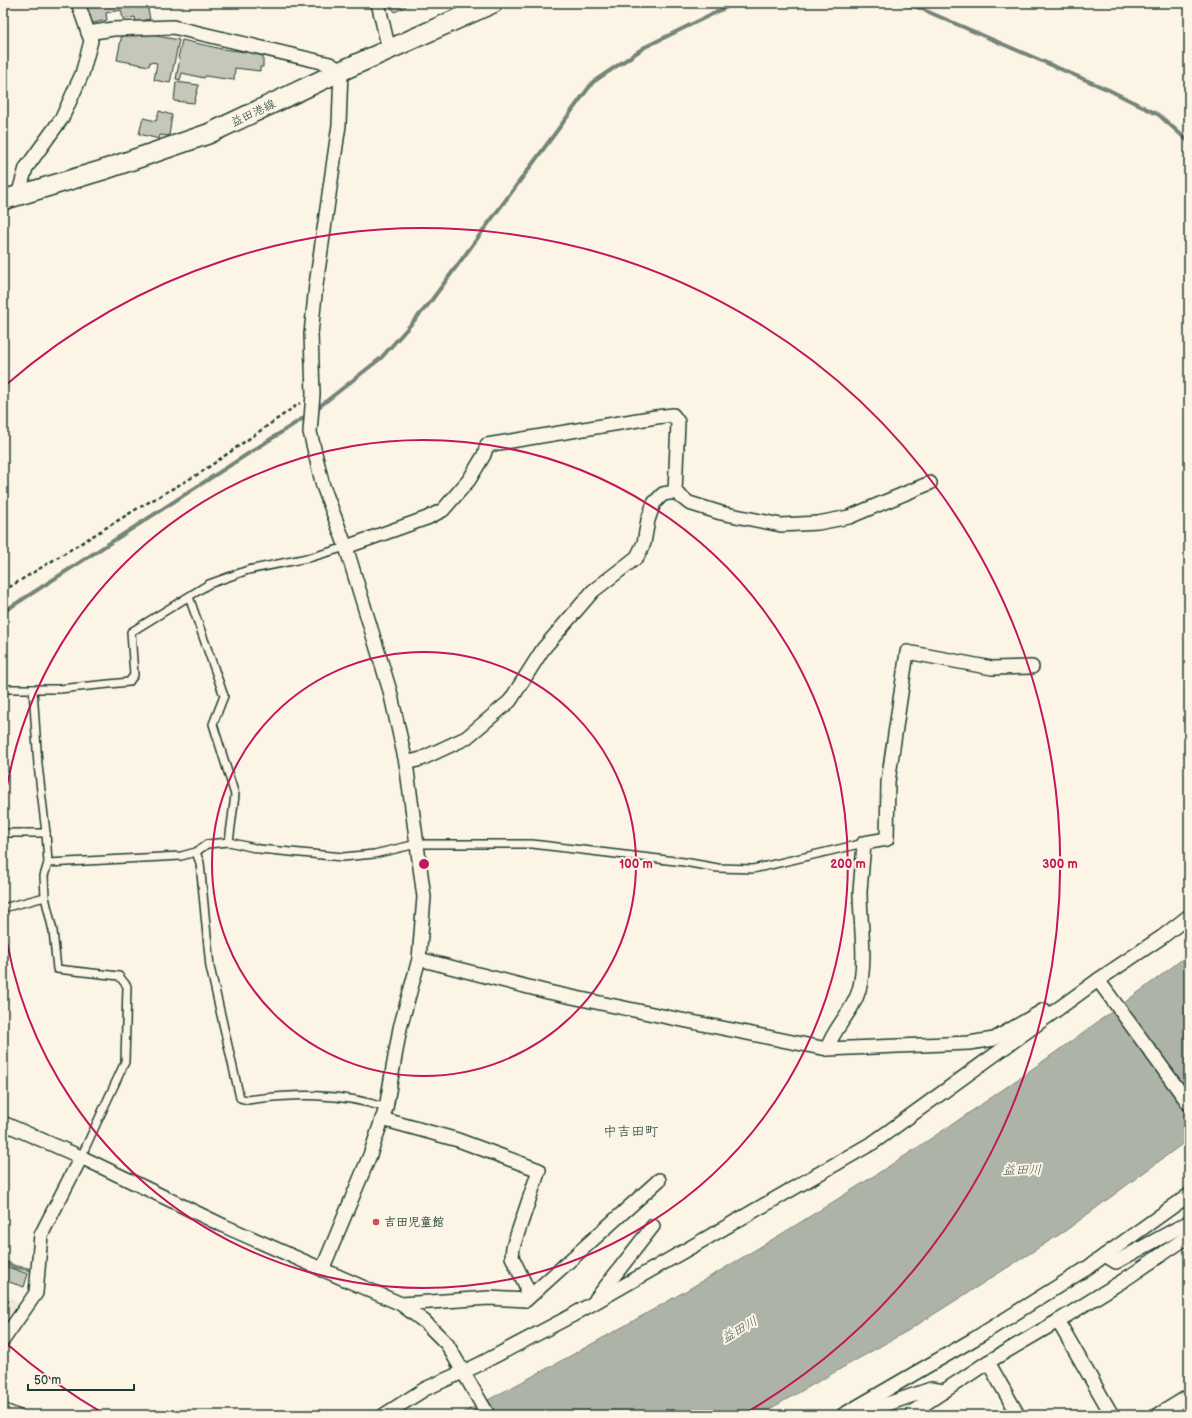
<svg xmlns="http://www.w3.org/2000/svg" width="1192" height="1418" viewBox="0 0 1192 1418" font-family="'Balsamiq Sans','Klee One',sans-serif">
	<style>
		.built { fill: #ece7d8 }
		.water { fill: #aeb3a7; stroke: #758479 }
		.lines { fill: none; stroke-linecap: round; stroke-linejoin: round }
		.stream { stroke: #758479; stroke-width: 4 }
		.building { fill: #c5c7b9; stroke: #1f3d34 }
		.service-casing { stroke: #1f3d34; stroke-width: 10 }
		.minor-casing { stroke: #1f3d34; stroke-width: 16 }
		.secondary-casing { stroke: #1f3d34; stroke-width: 22 }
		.path { stroke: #1f3d34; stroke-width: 2.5; stroke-dasharray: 4 3; stroke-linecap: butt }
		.service { stroke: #fcf5e5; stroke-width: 7 }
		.minor { stroke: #fcf5e5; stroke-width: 13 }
		.secondary { stroke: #fcf5e5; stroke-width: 19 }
		.ring { fill: none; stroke: #c2185b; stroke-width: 2 }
		.poi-dot { fill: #d1495b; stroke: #fcf5e5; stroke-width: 1.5 }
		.labels { text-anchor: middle; stroke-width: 4; stroke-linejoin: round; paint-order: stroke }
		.street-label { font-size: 12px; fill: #1f3d34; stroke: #fcf5e5 }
		.poi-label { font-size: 12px; font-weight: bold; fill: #1f3d34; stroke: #fcf5e5; text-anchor: start }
		.water-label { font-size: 13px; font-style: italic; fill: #435a51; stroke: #fcf5e5 }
		.quarter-label { font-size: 14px; fill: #1f3d34; stroke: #fcf5e5 }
		.centre { fill: #c2185b; stroke: #fcf5e5; stroke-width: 2 }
		.ring-label { font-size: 12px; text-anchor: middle; font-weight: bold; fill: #c2185b; stroke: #fcf5e5; stroke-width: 4; stroke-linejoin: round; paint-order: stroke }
	</style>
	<rect width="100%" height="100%" fill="#fcf5e5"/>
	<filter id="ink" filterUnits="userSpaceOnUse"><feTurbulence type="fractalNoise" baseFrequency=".025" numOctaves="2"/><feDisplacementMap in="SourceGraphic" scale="8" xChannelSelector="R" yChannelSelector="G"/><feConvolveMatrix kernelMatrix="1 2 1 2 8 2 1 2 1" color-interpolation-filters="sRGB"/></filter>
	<g filter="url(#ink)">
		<path class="built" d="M3,1292L18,1303L3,1322Z"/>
		<path class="water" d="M1189,954V1139L1065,1231L909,1330L759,1415H459C664,1309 862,1191 1049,1057C1096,1023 1143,990 1189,954Z"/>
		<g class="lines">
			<g class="stream">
				<path d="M898,3L917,7L1109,90L1159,115L1187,140L1189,144"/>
				<path d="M315,410L381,358L428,305L593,82L645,47L735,3"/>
				<path d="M3,612L308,415"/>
				<path d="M3,1261L15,1267L33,1270"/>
			</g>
		</g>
		<g class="building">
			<path d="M85,3H150L147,4L150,19L136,22L135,17L123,19L121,10L106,13L107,20L89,24Z"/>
			<path d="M388,3H411L395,12Z"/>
			<path d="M158,33L157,36L179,40L170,83L154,80L157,63L150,62L149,66L117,60L122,34Z"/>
			<path d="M182,40L222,49L263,54V67H260V71L235,68L234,80L205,76L204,78L182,73L180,80L176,79L180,58H178Z"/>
			<path d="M176,82L199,85L194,103L174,101Z"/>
			<path d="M159,111L172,115L169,136L160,135L159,139L139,134L143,118L156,121Z"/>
			<path d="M5,1266L28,1274L24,1287L3,1280Z"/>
			<path d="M3,1296L9,1301L3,1309Z"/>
		</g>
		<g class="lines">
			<defs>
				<g id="service">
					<path d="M189,597L224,696L213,724L235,795L229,842"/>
					<path d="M3,689H59L129,682L134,675L131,632L209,584L248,570L312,557L346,547"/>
					<path d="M33,689L38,765L46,833"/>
					<path d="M3,833H46L48,863L181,856L196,852L207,844L229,842L259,849L343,857L374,854L417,844H532L684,862L718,868L753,869L864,843"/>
					<path d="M196,852L200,863L210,967L240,1098L247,1100C294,1094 340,1092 386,1108"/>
					<path d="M45,897L53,931L57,969L119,976L127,986L125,1062L81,1157"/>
					<path d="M3,908L45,897L44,876L48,863"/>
					<path d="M3,1407L22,1415"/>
				</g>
				<g id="minor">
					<path d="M378,3L389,50"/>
					<path d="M88,33L113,29L173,27L330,64L341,71L339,125L316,285L311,334L313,394L310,432L323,486L346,547L390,691L406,763L424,897L419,959L400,1028L386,1108L370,1155L322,1270"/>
					<path d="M18,195L26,168L62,118L82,74L91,41L78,3"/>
					<path d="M675,492L689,503L721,513L781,525L818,523L849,517L930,483"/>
					<path d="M346,547L427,518L443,510L469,480L484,455L487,445L656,417L673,415L678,422L675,492L663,494L654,503L648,520L644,543L637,557L593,591L543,649L510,701L466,738L421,759L406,763"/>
					<path d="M419,959L548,992L672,1018L827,1049L969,1043L994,1039L1044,1010"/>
					<path d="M1098,980L1189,1104"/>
					<path d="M827,1049C834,1027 853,1012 859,990C867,960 860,922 860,892C861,876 863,859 864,843L887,839L888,782L907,652L992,668L1032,667"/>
					<path d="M382,1119L458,1140L539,1170L513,1247L512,1257L526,1286V1300"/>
					<path d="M3,1123L81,1157L224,1226L401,1304L425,1322L447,1344L488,1415"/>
					<path d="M1105,1255L1116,1262L1189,1222"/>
					<path d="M596,1299L653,1226"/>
					<path d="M401,1304L489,1298L526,1300L659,1180"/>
					<path d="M1058,1321L1124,1280L1189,1236"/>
					<path d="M3,1340L36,1293L41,1235L81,1157"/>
					<path d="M988,1362L1018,1415"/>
					<path d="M852,1410L867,1411L931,1389L944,1391"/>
					<path d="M384,1415L425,1389L476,1366L571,1316L874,1142L1098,980L1162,937L1189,916"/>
					<path d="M843,1415L974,1339L1087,1268L1189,1195"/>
					<path d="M914,1415V1411L988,1362L1058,1321L1112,1415"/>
					<path d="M1158,1415L1189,1396"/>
				</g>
				<path id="secondary" d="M3,200L103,170L208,134L341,71L493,3"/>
			</defs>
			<use href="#service" class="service-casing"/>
			<use href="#minor" class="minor-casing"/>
			<use href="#secondary" class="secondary-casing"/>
			<path class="path" d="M3,591L135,510L200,473L300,403"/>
			<use href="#service" class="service"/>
			<use href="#minor" class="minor"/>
			<use href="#secondary" class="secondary"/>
		</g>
	</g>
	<g class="ring">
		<circle cx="424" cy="864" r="212"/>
		<path d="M3 812A424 424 0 1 1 3 916"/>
		<path d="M106 1415A636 636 0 0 1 7 1344M7 384A636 636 0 1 1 742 1415"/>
	</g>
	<circle class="poi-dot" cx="376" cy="1222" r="4"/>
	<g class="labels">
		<g class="street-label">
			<text transform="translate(253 113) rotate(-25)" y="4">益田港線</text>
		</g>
		<g class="poi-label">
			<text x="384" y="1226">吉田児童館</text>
		</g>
		<g class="water-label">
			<text x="1022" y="1174">益田川</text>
			<text transform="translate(739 1329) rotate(-30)" y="5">益田川</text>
		</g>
		<g class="quarter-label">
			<text x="631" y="1136">中吉田町</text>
		</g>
	</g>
	<circle cx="424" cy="864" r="6" class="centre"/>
	<g class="ring-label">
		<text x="636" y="868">100 m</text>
		<text x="848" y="868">200 m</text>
		<text x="1060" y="868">300 m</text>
	</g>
	<rect width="1192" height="1418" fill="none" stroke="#fcf5e5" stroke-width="16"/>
	<rect x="8" y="8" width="1176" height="1402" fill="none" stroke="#1f3d34" stroke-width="1.5" filter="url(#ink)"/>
	<path d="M28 1384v6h106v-6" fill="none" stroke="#1f3d34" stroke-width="2"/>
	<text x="34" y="1384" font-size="12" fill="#1f3d34" stroke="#fcf5e5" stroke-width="3" paint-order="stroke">50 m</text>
</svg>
